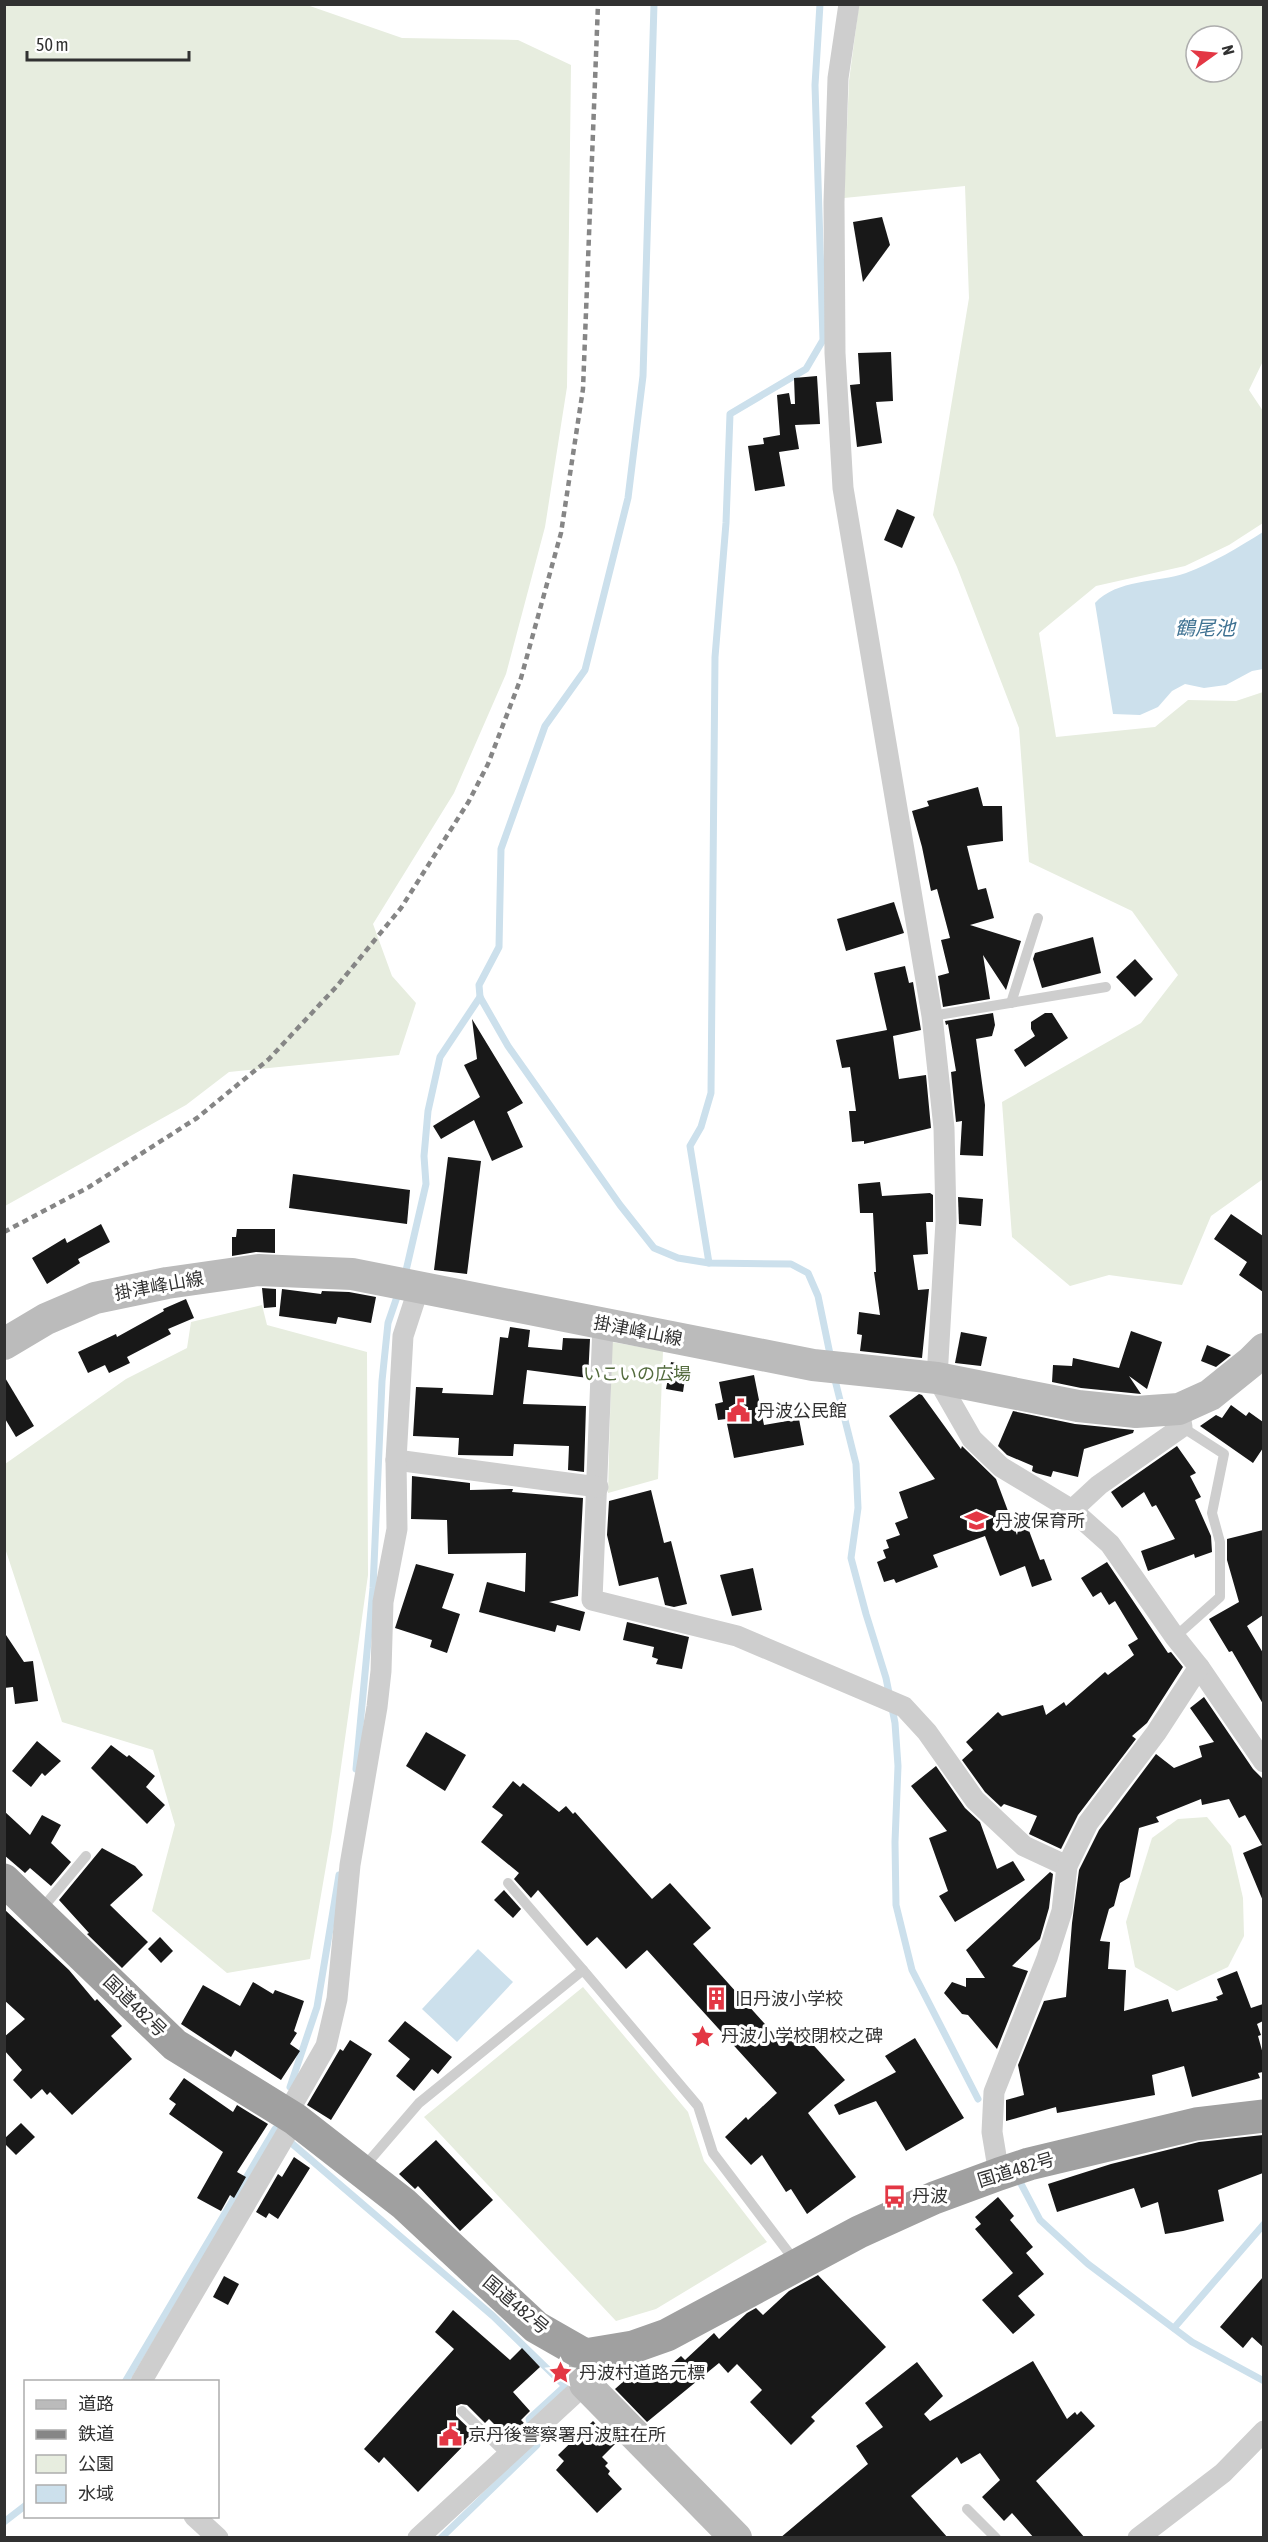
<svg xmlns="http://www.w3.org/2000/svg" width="1268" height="2542" viewBox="0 0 1268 2542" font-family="'Asap Condensed','Noto Sans JP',sans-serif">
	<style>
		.green { fill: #e7eddf; fill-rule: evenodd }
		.water { fill: #cce0ec }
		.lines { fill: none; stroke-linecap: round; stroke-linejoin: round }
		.stream { stroke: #cce0ec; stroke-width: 7 }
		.building { fill: #181818 }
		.service { stroke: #cecece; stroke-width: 10 }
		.minor { stroke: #cecece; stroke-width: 21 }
		.secondary { stroke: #bbb; stroke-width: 32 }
		.trunk { stroke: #a0a0a0; stroke-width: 33 }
		.rail { stroke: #868686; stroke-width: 4.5; stroke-dasharray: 6 4.5; stroke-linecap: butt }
		.labels { text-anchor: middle; stroke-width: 6; stroke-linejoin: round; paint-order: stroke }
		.street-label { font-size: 18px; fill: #313131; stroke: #fff }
		.park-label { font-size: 18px; fill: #546c3e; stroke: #fff }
		.poi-label { font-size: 18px; fill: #313131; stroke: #fff; text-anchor: start }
		.water-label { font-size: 20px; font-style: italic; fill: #3f7292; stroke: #fff }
	</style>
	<rect width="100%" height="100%" fill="#fff"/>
	<g class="green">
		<path d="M5,4L307,5L402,38L518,40L571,65L567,387L545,527L506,674L454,793L373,924L392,976L416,1003L399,1055L229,1072L186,1105L5,1206Z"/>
		<path d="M859,5H1263L1264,359L1249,390L1263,411V523L1229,545L1185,566L1096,586L1039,633L1056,737L1155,727L1188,700L1236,701L1263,692V1179L1211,1216L1182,1285L1109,1275L1070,1286L1012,1237L1002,1102L1141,1023L1178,975L1132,911L1029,862L1019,728L957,567L933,515L969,298L965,186L844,198L849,81ZM1196,36H1232V72H1196Z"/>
		<path d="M262,1305L267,1325L367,1352L368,1575L332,1831L310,1959L227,1973L152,1911L175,1825L153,1750L62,1722L5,1548V1464L126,1379L187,1348L191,1322Z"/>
		<path d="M612,1342L663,1351L658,1479L608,1493Z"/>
		<path d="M1207,1817L1231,1846L1243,1898L1244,1936L1228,1967L1177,1991L1135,1967L1126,1922L1152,1838L1178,1819Z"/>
		<path d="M583,1987L688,2112L704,2161L767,2242L656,2309L616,2321L424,2117Z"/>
	</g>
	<g class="water">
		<path d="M1263,532V669L1252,671L1226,685L1204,688L1185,684L1172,691L1158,707L1140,715L1113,714L1095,603C1117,579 1157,583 1186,573C1213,563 1239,547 1263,532Z"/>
		<path d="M478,1949L513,1982L457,2042L422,2009Z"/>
	</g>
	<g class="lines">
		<g class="stream">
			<path d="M654,4L643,376L628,498L585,670L545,726L501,849L499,947L479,985L480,997L508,1046L620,1205L654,1248L678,1258L709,1263L791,1264L808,1273L818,1296L831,1359"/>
			<path d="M709,1263L690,1146L701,1127L711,1093L715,657L726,523L730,414L806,369L823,340L815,85L820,4"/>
			<path d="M405,1275L426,1184L424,1156L428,1111L440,1057L480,997"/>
			<path d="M834,1376L856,1464L858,1508L851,1558L866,1614L886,1678L895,1723L898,1766L895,1842L896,1905L912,1970L978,2099"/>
			<path d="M356,1769L373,1588L382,1381L388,1323L399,1291"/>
			<path d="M290,2087L317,2007L339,1875"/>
			<path d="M1018,2178L1040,2220L1088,2264L1192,2342L1264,2381"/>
			<path d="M1174,2328L1264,2224"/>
			<path d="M125,2382L275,2129L493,2316L565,2386L529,2419L537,2445L441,2538"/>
			<path d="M4,2522L26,2505"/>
		</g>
	</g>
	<g class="building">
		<path d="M882,217L890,245L863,282L853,222Z"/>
		<path d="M891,352L893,401L876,402L882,443L857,447L850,385L860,384L858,353Z"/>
		<path d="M817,376L820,424L795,425L799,449L779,452L785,486L755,491L748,446L764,444L763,438L780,435L777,395L789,393L791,404H795L794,378Z"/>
		<path d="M897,509L915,517L902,548L884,540Z"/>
		<path d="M978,787L983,806H1002L1003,841L967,846L978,890L986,888L994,918L970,925L1021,941L1006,990L983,955L990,999L943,1007L938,976L949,973L941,940L950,938L937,889L931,891L922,847L912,811L929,806L927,801Z"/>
		<path d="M894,902L904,933L846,951L837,919Z"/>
		<path d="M1093,937L1101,973L1042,988L1033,959L1035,953Z"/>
		<path d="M1135,959L1153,979L1135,997L1116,977Z"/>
		<path d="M905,966L909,983L913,982L921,1030L893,1036L899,1079L926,1075L931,1128L864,1144V1141L852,1142L849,1111H856L850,1067L842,1068L836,1040L887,1030L874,973Z"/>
		<path d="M993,1013L995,1025L992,1036L976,1039L985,1105L983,1156L960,1155L962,1121L956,1122L951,1072L956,1071L948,1024L946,1025L945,1021Z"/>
		<path d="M1045,1013H1052L1068,1038L1025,1067L1014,1050L1035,1036L1031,1029V1022Z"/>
		<path d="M472,1019L523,1103L507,1112L523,1147L492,1161L474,1120L441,1139L433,1126L480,1097L464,1065L477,1059Z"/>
		<path d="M448,1157L481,1161L467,1274L434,1270Z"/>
		<path d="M293,1174L410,1190L407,1224L289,1208Z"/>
		<path d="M880,1182L882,1196L930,1193L933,1195V1222H926L928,1254L913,1255L918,1290L929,1289L922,1358L860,1351L862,1335L857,1334L859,1312L880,1315L874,1272H876L873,1213H860L858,1184Z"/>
		<path d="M958,1197L983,1199L981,1226L959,1224Z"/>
		<path d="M1231,1214L1263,1236V1292L1239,1275L1247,1262L1214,1239Z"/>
		<path d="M101,1224L110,1242L78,1259L80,1263L47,1284L32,1258L65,1238L67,1243Z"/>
		<path d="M237,1229H275V1253L256,1252L232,1256V1237H236Z"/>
		<path d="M262,1288L276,1289V1307L264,1308Z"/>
		<path d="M282,1289L321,1294L322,1291L349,1292L376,1297L371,1323L338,1317L336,1324L279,1316Z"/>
		<path d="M186,1299L194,1318L168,1329L171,1334L127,1357L130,1363L109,1373L105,1365L88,1373L78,1352L116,1334L117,1337L164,1311L163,1309Z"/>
		<path d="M510,1327L530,1330L528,1347L562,1350L563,1338L590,1339L588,1378L527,1370L523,1404L586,1406L584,1472L568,1470L569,1446L514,1444L513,1456L458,1455L459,1438L413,1436L416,1387L443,1388L442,1393L493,1395L500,1337L508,1338Z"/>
		<path d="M1131,1331L1162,1342L1147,1389L1129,1376L1141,1394L1081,1388L1052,1382L1053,1365L1072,1366L1073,1358L1119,1368Z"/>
		<path d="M961,1332L987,1337L981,1366L955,1363Z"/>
		<path d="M1207,1345L1231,1355L1216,1367L1201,1361Z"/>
		<path d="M671,1362L687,1365L683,1392L666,1389Z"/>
		<path d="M754,1375L764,1425L799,1419L804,1445L734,1458L726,1419L718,1420L715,1404L723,1402L719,1382Z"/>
		<path d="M4,1376L34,1426L16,1437L4,1417Z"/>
		<path d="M919,1394L922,1395L961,1449L962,1446L996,1479L1017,1535L1022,1512L1040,1560L1044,1559L1052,1580L1032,1587L1025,1566L1000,1576L985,1536L933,1555L938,1567L896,1583L894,1579L884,1582L877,1562L886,1558L883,1550L889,1548L886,1540L900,1535L895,1523L908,1518L899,1492L935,1479L889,1416Z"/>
		<path d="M1231,1405L1246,1416L1249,1412L1263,1422V1448L1253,1463L1200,1426L1216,1415L1222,1418Z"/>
		<path d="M1013,1411L1075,1424L1134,1430L1133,1433L1084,1449L1078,1477L1053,1471L1051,1477L1036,1473L1032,1471L1033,1466L1007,1455L998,1446Z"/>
		<path d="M1177,1446L1196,1473L1190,1476L1201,1497L1195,1500L1211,1536L1212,1552L1195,1558L1194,1554L1148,1571L1141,1551L1175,1539L1156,1505L1152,1507L1144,1492L1122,1508L1111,1492Z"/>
		<path d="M412,1476L470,1483V1490L513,1489L512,1492L583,1498L578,1596L549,1602L585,1612L580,1631L557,1625L555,1632L479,1612L487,1582L525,1592L526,1553L448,1554L447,1520L411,1519Z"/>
		<path d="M651,1490L664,1543L671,1541L687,1604L674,1607L665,1605L658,1577L619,1586L607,1535L609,1501Z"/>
		<path d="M1263,1530V1615L1247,1626L1263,1653V1704L1232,1651L1229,1652L1209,1619L1239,1602L1227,1560V1539Z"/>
		<path d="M1107,1562L1168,1653L1171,1652L1183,1667L1147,1723L1132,1736L1136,1739L1078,1815L1061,1849L1031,1835L1029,1834L1037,1816L1004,1804L1001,1807L985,1792L962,1760L973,1750L966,1742L998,1712L1002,1716L1043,1705L1046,1715L1064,1702L1066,1706L1105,1672L1108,1675L1134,1655L1128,1645L1138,1639L1115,1601L1109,1605L1101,1592L1093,1597L1081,1578Z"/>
		<path d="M416,1564L454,1574L442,1608L460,1614L447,1653L430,1647L432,1640L395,1628Z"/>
		<path d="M753,1568L762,1610L732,1616L720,1575Z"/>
		<path d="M627,1622L689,1637L682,1669L656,1664L658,1659L652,1657L654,1647L623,1640Z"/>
		<path d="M4,1632L24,1662L33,1661L38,1701L15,1704L13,1687L4,1688Z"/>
		<path d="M1204,1697L1253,1769L1263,1779V1901L1243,1853L1262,1845L1245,1815L1239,1818L1229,1799L1202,1805L1201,1799L1156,1817L1159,1822L1139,1828L1130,1877L1120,1883L1114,1906L1109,1909L1100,1941L1110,1942L1108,1969L1126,1970L1124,2011L1168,1999L1172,2012L1218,2000L1216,1997L1223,1994L1217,1979L1237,1971L1251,2008L1263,2004V2021L1257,2024L1261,2035L1258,2036L1263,2054V2072L1258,2073L1260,2078L1192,2097L1184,2066L1152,2075L1155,2095L1057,2113L1056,2107L1006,2121V2100L1024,2095L1018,2065L1044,2001L1066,1997L1072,1923L1079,1870L1099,1830L1156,1754L1174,1768L1202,1757L1199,1746L1214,1742L1190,1708Z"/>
		<path d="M426,1732L466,1755L445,1791L406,1766Z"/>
		<path d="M37,1741L61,1761L45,1776L42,1773L31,1787L12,1771Z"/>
		<path d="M111,1745L127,1757L129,1755L155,1776L146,1787L165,1805L147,1824L91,1768Z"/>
		<path d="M936,1766L965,1808L980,1822L997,1869L1013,1861L1025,1880L955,1922L939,1896L948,1891L929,1838L947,1831L911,1786Z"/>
		<path d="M513,1781L520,1787L523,1783L559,1812L566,1806L573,1814L575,1812L652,1899L670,1883L711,1928L693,1944L782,2043L798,2028L845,2080L808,2113L856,2177L807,2214L791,2189L786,2192L762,2155L751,2165L725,2137L746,2117L748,2120L777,2093L647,1950L626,1969L597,1937L587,1946L538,1890L531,1898L514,1879L519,1873L481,1842L503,1815L492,1807Z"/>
		<path d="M4,1811L30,1835L42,1815L61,1825L51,1843L71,1862L51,1886L30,1868L25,1873L4,1855Z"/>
		<path d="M102,1848L135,1866L143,1875L110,1905L148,1942L122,1968L87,1934L89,1933L59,1900Z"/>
		<path d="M1050,1872L1053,1874L1049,1908L1040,1939L1012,1966L1028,1971L997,2049L968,2015L962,2014L944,1993L952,1982L966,1987V1978H985L966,1950Z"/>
		<path d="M504,1890L521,1909L513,1918L494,1900Z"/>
		<path d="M4,1909L69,1970L95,2001L97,1999L122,2026L111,2036L132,2059L72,2115L50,2092L47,2095L42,2089L31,2099L13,2080L22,2070L4,2050V2037L25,2019L4,2000Z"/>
		<path d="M160,1937L173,1951L161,1963L148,1949Z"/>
		<path d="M253,1982L273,1994L275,1990L304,2001L294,2031L297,2033L290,2044L300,2051L281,2080L235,2050L231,2057L181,2024L203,1985L240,2006Z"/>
		<path d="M405,2021L452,2057L438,2074L432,2069L414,2091L396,2076L410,2059L388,2041Z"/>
		<path d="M915,2038L964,2118L906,2151L876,2101L839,2115L834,2105L896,2072L885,2056Z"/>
		<path d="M350,2040L372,2054L331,2120L307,2105L340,2049L343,2051Z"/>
		<path d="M184,2078L233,2112L237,2105L268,2124L237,2172L246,2177L234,2198L230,2195L221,2211L197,2198L223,2152L169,2114L176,2104L169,2099Z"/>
		<path d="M21,2123L35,2137L16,2155L4,2143V2139Z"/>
		<path d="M1263,2135V2173L1218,2190L1224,2221L1183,2231L1165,2234L1158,2202L1141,2208L1134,2188L1057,2212L1048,2184L1111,2164L1199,2142Z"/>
		<path d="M436,2140L493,2200L460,2231L418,2186L415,2189L399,2174Z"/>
		<path d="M294,2157L310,2168L278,2219L269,2213L266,2218L256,2212L278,2174L282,2177Z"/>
		<path d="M998,2197L1014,2216L1010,2220L1033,2247L1026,2253L1044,2274L1018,2296L1035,2315L1013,2334L982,2300L1013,2273L975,2229L981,2224L975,2217Z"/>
		<path d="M818,2275L886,2347L811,2417L815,2421L791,2445L750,2402L762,2390L737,2364L728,2373L719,2363L647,2422L615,2389L642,2365L654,2379L681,2356L685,2360L714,2333L719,2339L747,2313L756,2308L763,2315L789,2291Z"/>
		<path d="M224,2276L239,2284L228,2305L213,2297Z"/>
		<path d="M1263,2277V2347L1252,2337L1243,2348L1220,2327Z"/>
		<path d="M453,2310L510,2360L522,2348L540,2367L513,2392L530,2411L521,2420L524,2423L508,2438L489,2419L485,2423L467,2405L461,2404L456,2406V2416L475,2434L418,2492L384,2457L379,2463L364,2449L454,2349L435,2332Z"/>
		<path d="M1033,2361L1067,2419L1075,2412L1077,2415L1081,2411L1095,2426L1036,2481L1085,2538H1034L1012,2513L1004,2521L982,2497L1000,2480L980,2453L961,2464L957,2457L911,2496L948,2538H780L868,2464L856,2446L883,2427L865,2403L917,2362L943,2396L924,2414L930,2421Z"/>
		<path d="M593,2421L615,2444L602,2457L608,2463L605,2466L610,2471L608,2474L622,2489L597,2513L556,2470L564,2461L558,2455Z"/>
	</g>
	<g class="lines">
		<g class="service">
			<path d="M1011,1003L1038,918"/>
			<path d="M932,1016L1106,987"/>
			<path d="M1175,1637L1220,1597V1542L1212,1513L1224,1454L1182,1427"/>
			<path d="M508,1883L583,1970"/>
			<path d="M40,1911L86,1856"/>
			<path d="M363,2168L419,2103L583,1970L698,2106L713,2153L795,2261"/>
			<path d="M462,2411L507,2455"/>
			<path d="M967,2509L996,2538"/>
		</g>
		<g class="minor">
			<path d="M849,4L838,78L834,202L835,353L843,488L932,1016L944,1128L946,1221L937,1378L972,1439L1001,1467L1072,1510L1110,1544L1175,1637L1199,1667L1264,1762"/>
			<path d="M603,1325L592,1600L737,1636L904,1707L927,1732L975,1800L1024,1846L1067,1866"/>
			<path d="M396,1460L598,1487"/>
			<path d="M1072,1510L1099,1485L1182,1427L1179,1409"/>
			<path d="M287,2114L326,2046L337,1999L350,1865L377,1707L381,1671L383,1602L397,1529L396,1460L403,1336L419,1287"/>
			<path d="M999,2174L992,2132L994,2092L1047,1958L1062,1911L1067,1866L1088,1823L1156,1733L1199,1667"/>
			<path d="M141,2382L295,2119"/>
			<path d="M194,2516L218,2538"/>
			<path d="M418,2538L585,2384"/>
			<path d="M1138,2538L1223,2473L1264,2431"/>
		</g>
		<g class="secondary">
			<path d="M4,1344L46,1319L95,1298L167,1283L258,1270L352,1274L813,1365L937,1378L1078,1406L1136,1412L1179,1409L1210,1395L1251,1362L1264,1349"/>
			<path d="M585,2355V2384L736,2538"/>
		</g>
		<path class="trunk" d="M4,1880L175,2045L295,2119L404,2204L536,2327L585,2355L633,2347L667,2335L859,2232L934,2198L999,2174L1029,2164L1196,2124L1264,2116"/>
		<path class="rail" d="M4,1232L89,1187L197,1118L269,1059L337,986L401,908L469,801L488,764L521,678L561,533L583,389L598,4"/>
	</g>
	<defs>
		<symbol id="civic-bare" viewBox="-9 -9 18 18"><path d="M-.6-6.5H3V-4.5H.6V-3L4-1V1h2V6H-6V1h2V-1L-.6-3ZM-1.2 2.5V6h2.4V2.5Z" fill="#e33744" stroke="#fff" stroke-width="2.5" paint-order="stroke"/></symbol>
		<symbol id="school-bare" viewBox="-9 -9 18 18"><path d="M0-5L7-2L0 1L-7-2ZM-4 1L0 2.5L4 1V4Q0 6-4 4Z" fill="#e33744" stroke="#fff" stroke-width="2.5" paint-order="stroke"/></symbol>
		<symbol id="building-bare" viewBox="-9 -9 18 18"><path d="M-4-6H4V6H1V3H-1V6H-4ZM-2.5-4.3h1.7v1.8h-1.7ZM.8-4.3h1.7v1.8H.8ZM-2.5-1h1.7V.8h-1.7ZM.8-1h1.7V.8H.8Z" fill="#e33744" stroke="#fff" stroke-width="2.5" paint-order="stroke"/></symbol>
		<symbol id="sight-bare" viewBox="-9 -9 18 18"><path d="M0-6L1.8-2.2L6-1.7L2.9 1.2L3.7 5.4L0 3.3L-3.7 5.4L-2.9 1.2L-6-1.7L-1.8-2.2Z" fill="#e33744" stroke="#fff" stroke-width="2.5" paint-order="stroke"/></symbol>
		<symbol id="bus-bare" viewBox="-9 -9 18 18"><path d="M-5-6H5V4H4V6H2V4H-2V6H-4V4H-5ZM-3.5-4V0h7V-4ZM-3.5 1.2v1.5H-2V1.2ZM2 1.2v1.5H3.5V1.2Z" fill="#e33744" stroke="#fff" stroke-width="2.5" paint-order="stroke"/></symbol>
	</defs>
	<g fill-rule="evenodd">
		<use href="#civic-bare" x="722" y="1394" width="33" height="33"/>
		<use href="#school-bare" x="960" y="1504" width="33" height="33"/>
		<use href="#building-bare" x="700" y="1982" width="33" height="33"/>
		<use href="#sight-bare" x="686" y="2020" width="33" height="33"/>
		<use href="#bus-bare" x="878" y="2180" width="33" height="33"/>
		<use href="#sight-bare" x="544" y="2356" width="33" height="33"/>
		<use href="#civic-bare" x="434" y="2418" width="33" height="33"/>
	</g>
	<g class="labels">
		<g class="street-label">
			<text transform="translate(159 1286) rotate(-10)" y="6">掛津峰山線</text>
			<text transform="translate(638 1331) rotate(11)" y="6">掛津峰山線</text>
			<text transform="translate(135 2006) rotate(44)" y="6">国道482号</text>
			<text transform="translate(1016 2170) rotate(-17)" y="6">国道482号</text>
			<text transform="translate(516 2305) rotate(40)" y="6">国道482号</text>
		</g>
		<g class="park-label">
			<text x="637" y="1380">いこいの広場</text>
		</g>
		<g class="poi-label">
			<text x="757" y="1417">丹波公民館</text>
			<text x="995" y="1527">丹波保育所</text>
			<text x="735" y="2005">旧丹波小学校</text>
			<text x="721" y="2042">丹波小学校閉校之碑</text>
			<text x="912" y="2202">丹波</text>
			<text x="579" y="2379">丹波村道路元標</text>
			<text x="468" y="2441">京丹後警察署丹波駐在所</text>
		</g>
		<g class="water-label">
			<text x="1205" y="635">鶴尾池</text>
		</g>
	</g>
	<rect width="1268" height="2542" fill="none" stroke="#313131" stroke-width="12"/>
	<rect x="24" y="2380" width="195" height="138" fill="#ffffff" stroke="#adadad" stroke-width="1.5"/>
	<rect x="36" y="2400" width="30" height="9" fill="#bbbbbb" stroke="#adadad" stroke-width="1.5"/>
	<text x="78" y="2410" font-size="18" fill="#313131">道路</text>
	<rect x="36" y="2430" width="30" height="9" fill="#868686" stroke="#adadad" stroke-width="1.5"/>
	<text x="78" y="2440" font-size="18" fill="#313131">鉄道</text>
	<rect x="36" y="2455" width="30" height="18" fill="#e7eddf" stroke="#adadad" stroke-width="1.5"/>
	<text x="78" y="2470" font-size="18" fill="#313131">公園</text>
	<rect x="36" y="2485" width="30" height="18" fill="#cce0ec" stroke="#adadad" stroke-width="1.5"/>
	<text x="78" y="2500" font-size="18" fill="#313131">水域</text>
	<g transform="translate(1214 54) rotate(75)"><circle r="28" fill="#ffffff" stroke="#adadad" stroke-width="1.5"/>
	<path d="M0-4.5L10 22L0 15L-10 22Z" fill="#e33744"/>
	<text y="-9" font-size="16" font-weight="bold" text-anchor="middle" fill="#313131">N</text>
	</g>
	<path d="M27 51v9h162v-9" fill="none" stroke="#313131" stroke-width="3"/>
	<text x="36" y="51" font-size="18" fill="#313131" stroke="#ffffff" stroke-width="4.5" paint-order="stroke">50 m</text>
</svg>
